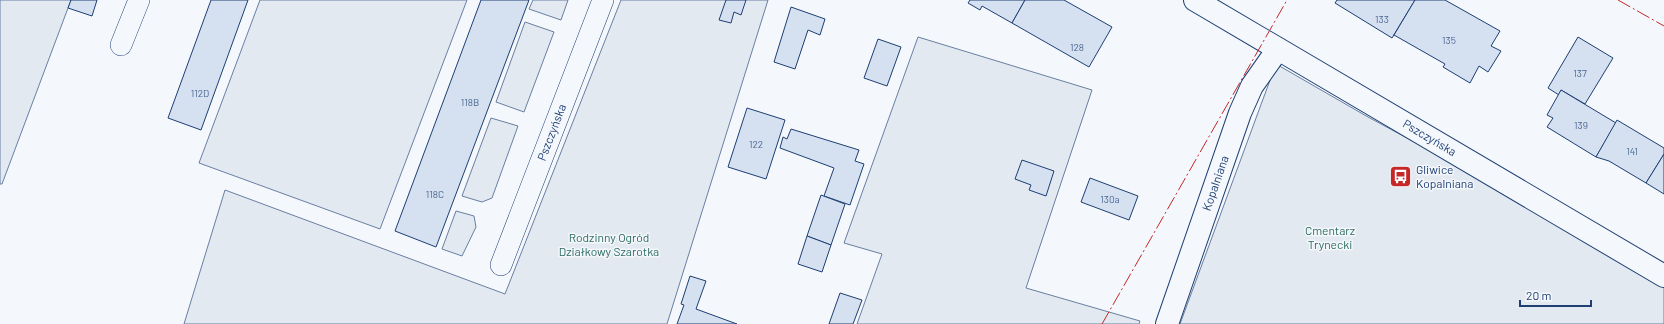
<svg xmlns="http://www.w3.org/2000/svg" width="1664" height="324" viewBox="0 0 1664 324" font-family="Barlow,sans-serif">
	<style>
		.green { fill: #e3e9f0; stroke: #687fa3 }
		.building { fill: #d5e0f0; stroke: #1d3f73 }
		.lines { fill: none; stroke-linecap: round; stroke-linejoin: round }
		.street-casing { stroke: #1d3f73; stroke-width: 22 }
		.secondary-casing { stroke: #1d3f73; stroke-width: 24 }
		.street { stroke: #f4f7fb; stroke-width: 21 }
		.secondary { stroke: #f4f7fb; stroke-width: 22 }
		.power { stroke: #c62828; stroke-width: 1; stroke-dasharray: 14 3 2 3; stroke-linecap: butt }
		.labels { text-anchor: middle; stroke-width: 3; stroke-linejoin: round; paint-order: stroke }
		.number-label { font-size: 10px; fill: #4b6792 }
		.street-label { font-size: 12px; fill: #1d3f73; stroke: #f4f7fb }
		.poi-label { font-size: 12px; fill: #1d3f73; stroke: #f4f7fb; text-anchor: start }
		.park-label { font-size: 12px; fill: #2c6c60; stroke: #f4f7fb }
	</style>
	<rect width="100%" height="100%" fill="#f4f7fb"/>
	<g class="green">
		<path d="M0,0H71L2,184H0Z"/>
		<path d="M260,0H467L380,229L199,163Z"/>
		<path d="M533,0H568L561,20L529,9Z"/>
		<path d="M621,0H768L667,324H184L225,190L505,294Z"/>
		<path d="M525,22L554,32L524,112L496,102Z"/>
		<path d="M918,37L1092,90L1026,288L1140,321L1139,324H857L882,254L844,243Z"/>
		<path d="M1276,64L1368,117L1664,276V324H1180Z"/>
		<path d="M491,118L518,126L492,198L482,202L462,196Z"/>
		<path d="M456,211L474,216L476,227L462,256L442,249Z"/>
	</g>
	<g class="building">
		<path d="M71,0H97L92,16L68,8Z"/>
		<path d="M211,0H248L201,130L168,118Z"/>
		<path d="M481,0H529L436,247L395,231Z"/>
		<path d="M726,0H746L741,15L734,12L731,23L719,20Z"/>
		<path d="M970,0H1025L1012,23L982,6L980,10L968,3Z"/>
		<path d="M1025,0H1064L1112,27L1089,67L1012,23Z"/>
		<path d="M1337,0H1415L1392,38L1335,3Z"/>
		<path d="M1415,0H1445L1500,31L1491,46L1501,51L1488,72L1479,66L1470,83L1443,67L1445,64L1394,35Z"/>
		<path d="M791,7L825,19L820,35L808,30L795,69L774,62Z"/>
		<path d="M1578,37L1613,58L1585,104L1561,90L1559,95L1548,88Z"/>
		<path d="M878,39L901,47L887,86L864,78Z"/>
		<path d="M1561,90L1616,123L1596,157L1547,127L1553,118L1547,115Z"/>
		<path d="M747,108L785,120L766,179L728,167Z"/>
		<path d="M1617,120L1664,148V154L1646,183L1609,161L1596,157Z"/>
		<path d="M791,129L859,150L855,161L864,164L850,205L824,196L834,168L780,148L783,137L787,139Z"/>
		<path d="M1664,154V194L1646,183Z"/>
		<path d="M1022,160L1054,171L1046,196L1029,190L1031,185L1015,179Z"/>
		<path d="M1090,178L1138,196L1129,220L1081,202Z"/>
		<path d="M821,195L845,204L831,245L807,236Z"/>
		<path d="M807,236L831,245L822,272L798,264Z"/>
		<path d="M690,276L706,281L696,309L737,324H677L684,305L681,304Z"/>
		<path d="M840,293L862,300L853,324H829Z"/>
	</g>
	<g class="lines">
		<defs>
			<g id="street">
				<path d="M121,45L139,0"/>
				<path id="s1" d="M501,265L603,0"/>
			</g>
			<g id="secondary">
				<path id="s2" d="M1195,0L1664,276"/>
				<path id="s3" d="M1167,324L1240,113L1252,86L1278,49"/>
			</g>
		</defs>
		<use href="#street" class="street-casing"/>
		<use href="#secondary" class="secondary-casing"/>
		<use href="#street" class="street"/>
		<use href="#secondary" class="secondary"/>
		<g class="power">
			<path d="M1618,0L1664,26"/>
			<path d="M1102,324L1287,0"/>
		</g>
	</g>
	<defs>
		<symbol id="bus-square" viewBox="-11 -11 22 22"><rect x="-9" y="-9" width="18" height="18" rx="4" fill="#c62828" stroke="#f4f7fb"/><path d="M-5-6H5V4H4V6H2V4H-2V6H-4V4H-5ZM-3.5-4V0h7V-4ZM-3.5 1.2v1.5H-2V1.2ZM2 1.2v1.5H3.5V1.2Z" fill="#fff"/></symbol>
	</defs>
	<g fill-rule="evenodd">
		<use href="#bus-square" x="1388" y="164" width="25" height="25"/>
	</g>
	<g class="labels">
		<g class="number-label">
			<text x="1382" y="23">133</text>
			<text x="1449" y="44">135</text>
			<text x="1077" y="51">128</text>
			<text x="1580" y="77">137</text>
			<text x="200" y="97">112D</text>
			<text x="470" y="106">118B</text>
			<text x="1581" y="129">139</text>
			<text x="756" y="148">122</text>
			<text x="1632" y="155">141</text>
			<text x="435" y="198">118C</text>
			<text x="1110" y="203">130a</text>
		</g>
		<g class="street-label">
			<text dy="4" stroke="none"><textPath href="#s1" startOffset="142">Pszczyńska</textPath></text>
			<text dy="4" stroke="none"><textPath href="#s2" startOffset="272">Pszczyńska</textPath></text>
			<text dy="4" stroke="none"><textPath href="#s3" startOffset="149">Kopalniana</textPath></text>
		</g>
		<g class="poi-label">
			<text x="1416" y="174">Gliwice<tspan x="1416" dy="14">Kopalniana</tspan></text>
		</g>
		<g class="park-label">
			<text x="1330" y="235">Cmentarz<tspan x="1330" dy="14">Trynecki</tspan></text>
			<text x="609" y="242">Rodzinny Ogród<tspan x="609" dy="14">Działkowy Szarotka</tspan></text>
		</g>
	</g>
	<path d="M1520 300v6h71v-6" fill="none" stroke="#1d3f73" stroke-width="2"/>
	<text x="1526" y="300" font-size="12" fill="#1d3f73" stroke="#f4f7fb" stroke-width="3" paint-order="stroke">20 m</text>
</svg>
